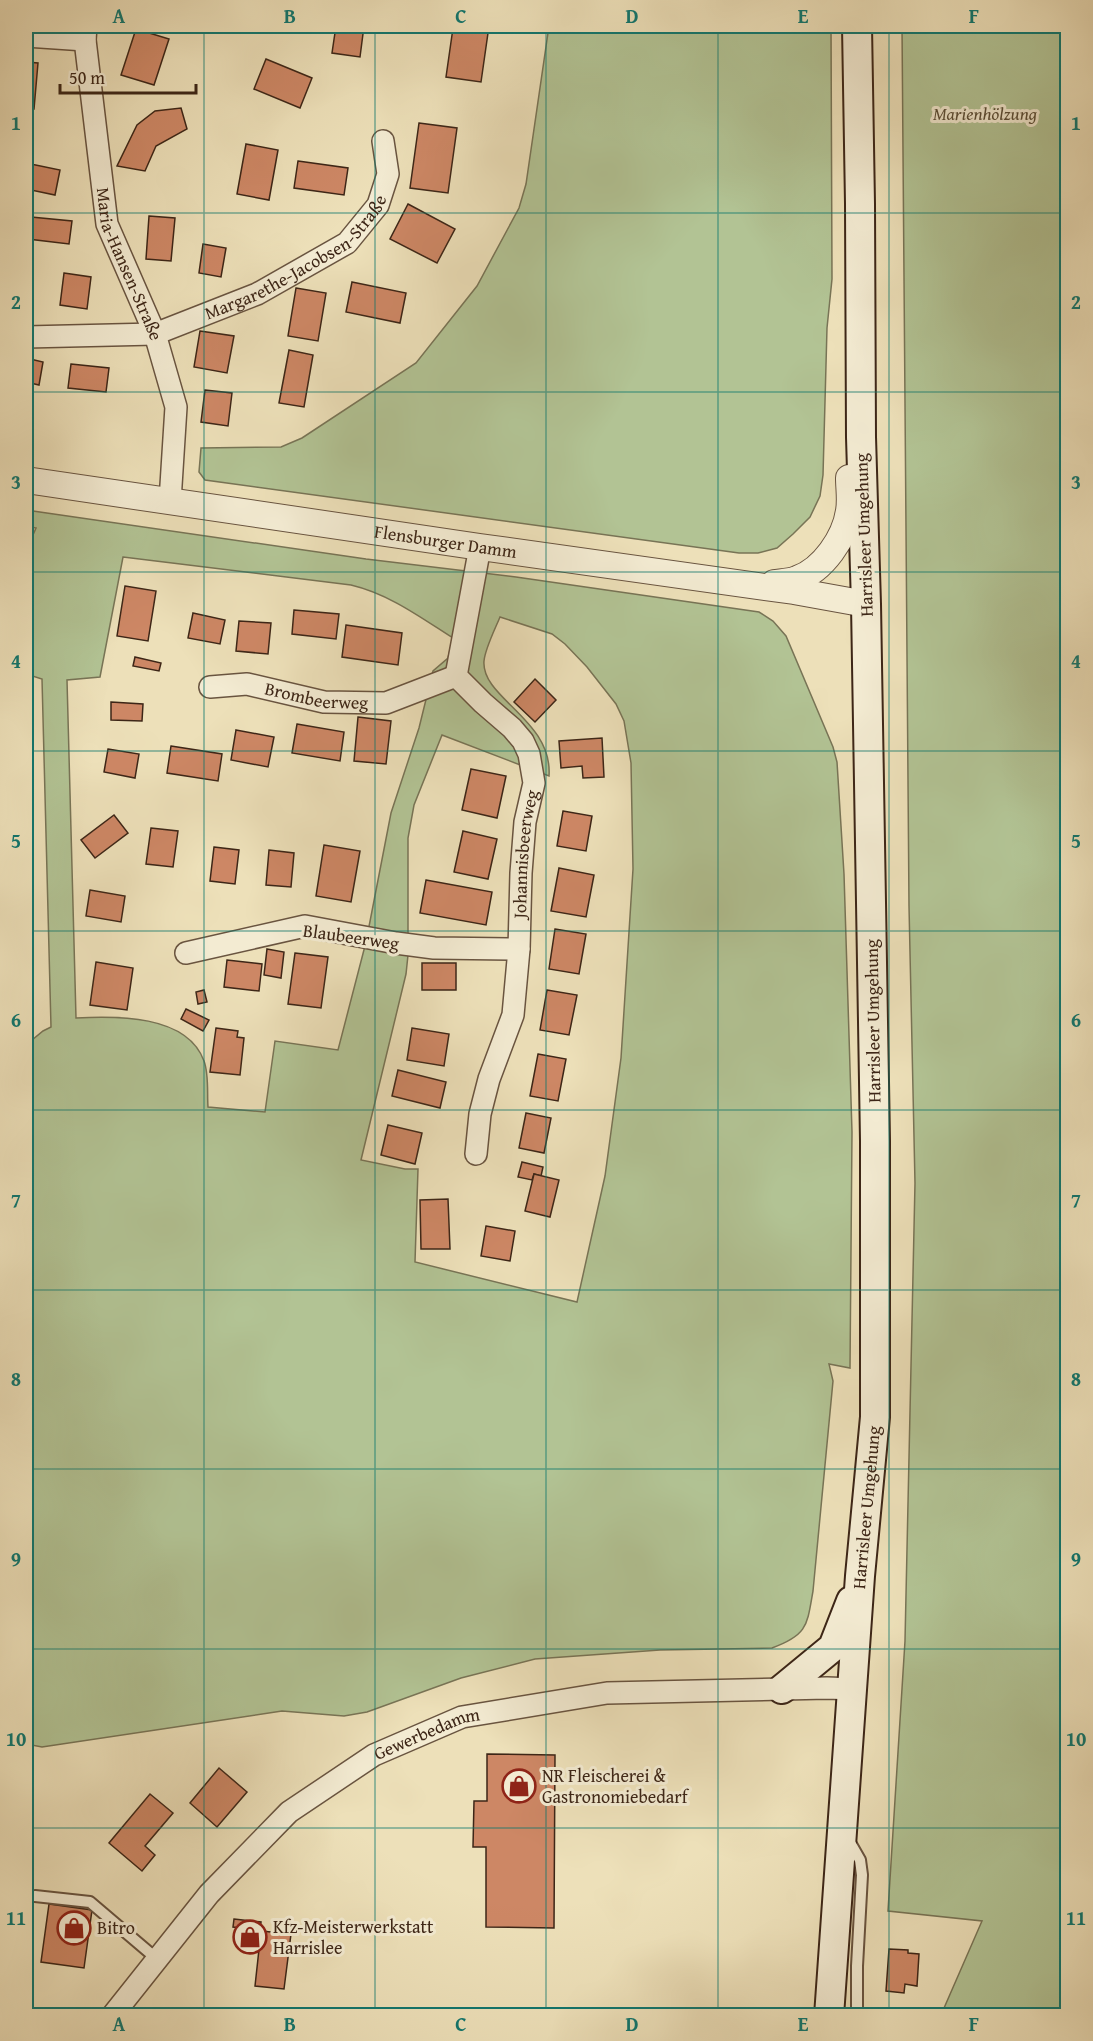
<svg xmlns="http://www.w3.org/2000/svg" width="1093" height="2041" viewBox="0 0 1093 2041" font-family="'Gentium Book Plus',serif">
	<style>
		.green { fill: #b2c394; stroke: #787456; stroke-width: 1.5; fill-rule: evenodd }
		.building { fill: #cd8765; stroke: #3d2617; stroke-width: 1.5 }
		.lines { fill: none; stroke-linecap: round; stroke-linejoin: round }
		.service-casing { stroke: #695440; stroke-width: 14 }
		.minor-casing { stroke: #695440; stroke-width: 24 }
		.tertiary-casing { stroke: #695440; stroke-width: 28 }
		.secondary-casing { stroke: #3d2617; stroke-width: 32 }
		.service { stroke: #f3ebd2; stroke-width: 10 }
		.minor { stroke: #f3ebd2; stroke-width: 21 }
		.tertiary { stroke: #f3ebd2; stroke-width: 26 }
		.secondary { stroke: #f3ebd2; stroke-width: 28 }
		.grid { fill: none; stroke: #0f766e; stroke-width: 1.5; stroke-opacity: 0.55 }
		.labels { text-anchor: middle; stroke-width: 6; stroke-linejoin: round; paint-order: stroke }
		.park-label { font-size: 18px; font-style: italic; fill: #5a4d36; stroke: #f3ebd2 }
		.street-label { font-size: 18px; fill: #3d2617; stroke: #f3ebd2 }
		.poi-label { font-size: 18px; fill: #3d2617; stroke: #f3ebd2; text-anchor: start }
		.neatline { fill: none; stroke: #0f766e; stroke-width: 2 }
		.grid-label { font-size: 20px; text-anchor: middle; font-weight: bold; fill: #0f766e }
	</style>
	<rect width="100%" height="100%" fill="#ede0b9"/>
	<filter id="stains"><feTurbulence type="fractalNoise" baseFrequency=".00333" numOctaves="4"/><feColorMatrix values="0 0 0 0 .2 0 0 0 0 .09 0 0 0 0 .02 0 0 0 .5 -.17"/></filter>
	<radialGradient id="worn" r=".72"><stop offset=".6" stop-color="#630" stop-opacity="0"/><stop offset="1" stop-color="#630" stop-opacity=".3"/></radialGradient>
	<g class="green">
		<path d="M549,26H831L832,279L827,328L823,475L820,496L810,517L793,534L777,548L758,553H739L205,480L199,472L201,448L281,447L302,438L416,363L477,286L519,208L526,184Z"/>
		<path d="M902,26H1067V2015H941L982,1921L888,1911L905,1641L915,1183L909,906Z"/>
		<path d="M26,510L366,559L516,577L759,612L773,621L786,636L833,747L837,762L844,874L852,1132L850,1368L829,1364L833,1381L813,1591C807,1625 808,1635 772,1648L660,1650L535,1659L461,1678L367,1712L344,1716L282,1711L42,1747L26,1744V1045L43,1031L51,1027L42,679L26,674V551L36,528L26,526ZM123,557L351,585C389,594 420,617 453,638L448,658L433,671L419,728L391,813L366,942L338,1050L275,1041L265,1112L208,1107C207,1093 209,1074 204,1061C187,1014 115,1016 76,1018L67,680L100,677ZM500,617L552,634L565,644L587,667L616,704L624,721L631,763L633,869L621,1058L605,1176L577,1302L415,1262L418,1169H405L361,1160L406,974L408,955V838L414,805L442,735L549,776C553,720 481,698 484,661C485,649 495,629 500,617Z"/>
	</g>
	<g class="building">
		<path d="M336,26H364L360,57L332,53Z"/>
		<path d="M453,28L488,33L481,82L446,77Z"/>
		<path d="M136,29L169,39L154,85L121,75Z"/>
		<path d="M266,59L312,78L300,108L254,89Z"/>
		<path d="M26,62L38,63L34,109H26Z"/>
		<path d="M181,108L187,129L156,146L145,171L117,166L137,125L155,111Z"/>
		<path d="M419,123L457,128L448,193L410,188Z"/>
		<path d="M246,144L278,150L269,200L237,194Z"/>
		<path d="M298,161L348,168L344,195L294,188Z"/>
		<path d="M26,163L60,170L55,195L26,189Z"/>
		<path d="M408,204L455,229L437,263L390,239Z"/>
		<path d="M149,216L175,218L171,261L146,259Z"/>
		<path d="M31,217L72,221L69,244L28,239Z"/>
		<path d="M203,244L226,248L221,277L199,273Z"/>
		<path d="M64,273L91,277L87,309L60,305Z"/>
		<path d="M352,282L406,293L400,323L346,312Z"/>
		<path d="M296,288L326,293L318,341L288,336Z"/>
		<path d="M200,331L234,336L227,373L194,367Z"/>
		<path d="M289,350L313,355L304,407L279,403Z"/>
		<path d="M26,358L43,362L39,385L26,382Z"/>
		<path d="M71,364L109,368L106,392L68,388Z"/>
		<path d="M205,390L232,393L228,426L201,422Z"/>
		<path d="M125,586L156,591L148,641L117,636Z"/>
		<path d="M294,610L339,614L336,639L292,634Z"/>
		<path d="M193,613L225,620L220,644L188,638Z"/>
		<path d="M239,621L271,623L268,654L236,651Z"/>
		<path d="M346,625L402,633L398,665L342,657Z"/>
		<path d="M135,657L161,663L159,671L133,666Z"/>
		<path d="M535,679L556,700L535,722L514,702Z"/>
		<path d="M111,702L143,704L142,721L111,720Z"/>
		<path d="M358,717L391,721L386,764L354,761Z"/>
		<path d="M297,724L344,732L340,761L292,753Z"/>
		<path d="M236,730L274,737L268,767L231,760Z"/>
		<path d="M602,738L604,777L583,778L582,766L561,768L559,741Z"/>
		<path d="M171,746L222,754L218,781L167,773Z"/>
		<path d="M108,749L139,754L135,778L104,772Z"/>
		<path d="M471,769L506,776L497,818L462,810Z"/>
		<path d="M563,811L592,816L586,851L557,846Z"/>
		<path d="M114,815L128,833L95,858L81,840Z"/>
		<path d="M151,828L178,831L173,867L146,864Z"/>
		<path d="M463,831L497,839L488,879L454,872Z"/>
		<path d="M324,845L360,851L351,902L316,896Z"/>
		<path d="M214,847L239,850L235,884L210,881Z"/>
		<path d="M269,850L294,853L291,887L266,885Z"/>
		<path d="M559,868L594,875L586,917L551,911Z"/>
		<path d="M426,880L492,892L486,925L420,913Z"/>
		<path d="M90,890L125,896L121,922L86,916Z"/>
		<path d="M555,929L586,934L579,974L549,969Z"/>
		<path d="M267,949L284,952L281,978L264,975Z"/>
		<path d="M295,953L328,957L321,1008L288,1004Z"/>
		<path d="M227,960L262,964L259,991L224,987Z"/>
		<path d="M96,962L133,968L127,1010L90,1005Z"/>
		<rect x="422" y="963" width="34" height="27"/>
		<path d="M204,990L207,1002L198,1004L196,992Z"/>
		<path d="M547,990L577,995L569,1035L540,1030Z"/>
		<path d="M186,1009L209,1020L203,1031L181,1019Z"/>
		<path d="M216,1028L238,1031L237,1037L244,1038L240,1075L210,1072Z"/>
		<path d="M412,1028L449,1034L444,1066L407,1060Z"/>
		<path d="M538,1054L566,1059L558,1101L530,1096Z"/>
		<path d="M398,1070L446,1082L440,1108L392,1096Z"/>
		<path d="M526,1113L551,1118L544,1153L519,1148Z"/>
		<path d="M388,1125L422,1133L415,1164L381,1155Z"/>
		<path d="M522,1162L543,1167L541,1176L534,1174L532,1180L518,1177Z"/>
		<path d="M534,1174L559,1180L550,1217L525,1211Z"/>
		<path d="M448,1199L450,1249H421L420,1200Z"/>
		<path d="M486,1226L515,1231L510,1261L481,1256Z"/>
		<path d="M487,1754L555,1755L554,1928L486,1927V1847H473L474,1801H487Z"/>
		<path d="M219,1768L247,1792L217,1827L190,1803Z"/>
		<path d="M150,1794L173,1813L145,1846L155,1855L142,1871L109,1843Z"/>
		<path d="M49,1904L92,1910L84,1968L41,1962Z"/>
		<path d="M234,1919L261,1922L258,1949L239,1946L241,1928L233,1927Z"/>
		<path d="M261,1931L291,1934L284,1989L255,1986Z"/>
		<path d="M889,1949L908,1950V1953L919,1954L917,1986L905,1984L904,1993L886,1991Z"/>
		<path d="M41,2008L43,2016H28L27,2012Z"/>
	</g>
	<g class="lines">
		<defs>
			<g id="service">
				<path d="M848,1839L860,1860L862,1875L857,1966V2016"/>
				<path d="M35,1896L90,1902L157,1959"/>
			</g>
			<g id="minor">
				<path id="s1" d="M86,26L85,40L107,224L155,334L176,407L170,501"/>
				<path d="M26,36L85,40"/>
				<path id="s2" d="M26,337L155,334L257,294L347,243L378,205L388,174L383,141"/>
				<path id="s3" d="M210,687L247,684L324,702L386,703L456,676"/>
				<path d="M186,953L305,926L396,943L434,948L519,949"/>
				<path id="s4" d="M476,1154L480,1114L489,1079L513,1015L519,949L521,873L525,822L534,783L529,754L523,741L512,728L483,703L456,676L480,547"/>
				<path id="s5" d="M112,2016L209,1894L289,1812L374,1755L462,1717L607,1693L827,1688L854,1689"/>
			</g>
			<g id="tertiary">
				<path id="s6" d="M26,480L480,547L794,591L866,604"/>
				<path d="M774,583C781,582 790,582 797,579C823,570 845,538 849,511C851,500 849,488 849,478"/>
			</g>
			<g id="secondary">
				<path d="M782,1689L833,1647L851,1601"/>
				<path id="s7" d="M829,2016L860,1576L875,1417V1141L866,604L861,437L860,204L857,26"/>
			</g>
		</defs>
		<use href="#service" class="service-casing"/>
		<use href="#minor" class="minor-casing"/>
		<use href="#tertiary" class="tertiary-casing"/>
		<use href="#secondary" class="secondary-casing"/>
		<use href="#service" class="service"/>
		<use href="#minor" class="minor"/>
		<use href="#tertiary" class="tertiary"/>
		<use href="#secondary" class="secondary"/>
	</g>
	<path class="grid" d="M204,26V2016M375,26V2016M546,26V2016M718,26V2016M889,26V2016M26,213H1068M26,392H1068M26,572H1068M26,751H1068M26,931H1068M26,1110H1068M26,1290H1068M26,1469H1068M26,1649H1068M26,1828H1068"/>
	<defs>
		<symbol id="shop-ring" viewBox="-11 -11 22 22"><circle r="9.5" fill="#f3ebd2" stroke="#8f2418" stroke-width="1.5"/><path d="M-5-2.5h2.3a2.7 3.5 0 0 1 5.4 0H5L5.5 6h-11ZM-1.5-2.5h3a1.5 2.3 0 0 0-3 0Z" fill="#8f2418"/></symbol>
	</defs>
	<g fill-rule="evenodd">
		<use href="#shop-ring" x="500" y="1767" width="38" height="38"/>
		<use href="#shop-ring" x="55" y="1909" width="38" height="38"/>
		<use href="#shop-ring" x="231" y="1918" width="38" height="38"/>
	</g>
	<g class="labels">
		<g class="park-label">
			<text x="985" y="120">Marienhölzung</text>
		</g>
		<g class="street-label">
			<text dy="6" stroke="none"><textPath href="#s2" startOffset="292">Margarethe-Jacobsen-Straße</textPath></text>
			<text dy="6" stroke="none"><textPath href="#s1" startOffset="244">Maria-Hansen-Straße</textPath></text>
			<text transform="translate(864 535) rotate(-92)" y="6">Harrisleer Umgehung</text>
			<text dy="6" stroke="none"><textPath href="#s6" startOffset="424">Flensburger Damm</textPath></text>
			<text dy="6" stroke="none"><textPath href="#s3" startOffset="108">Brombeerweg</textPath></text>
			<text dy="6" stroke="none"><textPath href="#s4" startOffset="306">Johannisbeerweg</textPath></text>
			<text transform="translate(351 937) rotate(8)" y="6">Blaubeerweg</text>
			<text transform="translate(873 1021) rotate(-91)" y="6">Harrisleer Umgehung</text>
			<text dy="6" stroke="none"><textPath href="#s7" startOffset="510">Harrisleer Umgehung</textPath></text>
			<text dy="6" stroke="none"><textPath href="#s5" startOffset="430">Gewerbedamm</textPath></text>
		</g>
		<g class="poi-label">
			<text x="542" y="1782">NR Fleischerei &amp;<tspan x="542" dy="21">Gastronomiebedarf</tspan></text>
			<text x="273" y="1933">Kfz-Meisterwerkstatt<tspan x="273" dy="21">Harrislee</tspan></text>
			<text x="97" y="1934">Bitro</text>
		</g>
	</g>
	<rect width="1093" height="2041" fill="none" stroke="#ede0b9" stroke-width="66"/>
	<path d="M60 84v9h136v-9" fill="none" stroke="#3d2617" stroke-width="3"/>
	<text x="69" y="84" font-size="18" fill="#3d2617" stroke="#f3ebd2" stroke-width="4.5" paint-order="stroke">50 m</text>
	<rect x="33" y="33" width="1027" height="1975" class="neatline"/>
	<g class="grid-label">
		<text x="119" y="23">A</text>
		<text x="290" y="23">B</text>
		<text x="461" y="23">C</text>
		<text x="632" y="23">D</text>
		<text x="803" y="23">E</text>
		<text x="974" y="23">F</text>
		<text x="16" y="130">1</text>
		<text x="1076" y="130">1</text>
		<text x="16" y="309">2</text>
		<text x="1076" y="309">2</text>
		<text x="16" y="489">3</text>
		<text x="1076" y="489">3</text>
		<text x="16" y="668">4</text>
		<text x="1076" y="668">4</text>
		<text x="16" y="848">5</text>
		<text x="1076" y="848">5</text>
		<text x="16" y="1027">6</text>
		<text x="1076" y="1027">6</text>
		<text x="16" y="1207">7</text>
		<text x="1076" y="1207">7</text>
		<text x="16" y="1386">8</text>
		<text x="1076" y="1386">8</text>
		<text x="16" y="1566">9</text>
		<text x="1076" y="1566">9</text>
		<text x="16" y="1746">10</text>
		<text x="1076" y="1746">10</text>
		<text x="16" y="1925">11</text>
		<text x="1076" y="1925">11</text>
		<text x="119" y="2031">A</text>
		<text x="290" y="2031">B</text>
		<text x="461" y="2031">C</text>
		<text x="632" y="2031">D</text>
		<text x="803" y="2031">E</text>
		<text x="974" y="2031">F</text>
	</g>
	<rect width="100%" height="100%" filter="url(#stains)"/>
	<rect width="100%" height="100%" fill="url(#worn)"/>
</svg>
